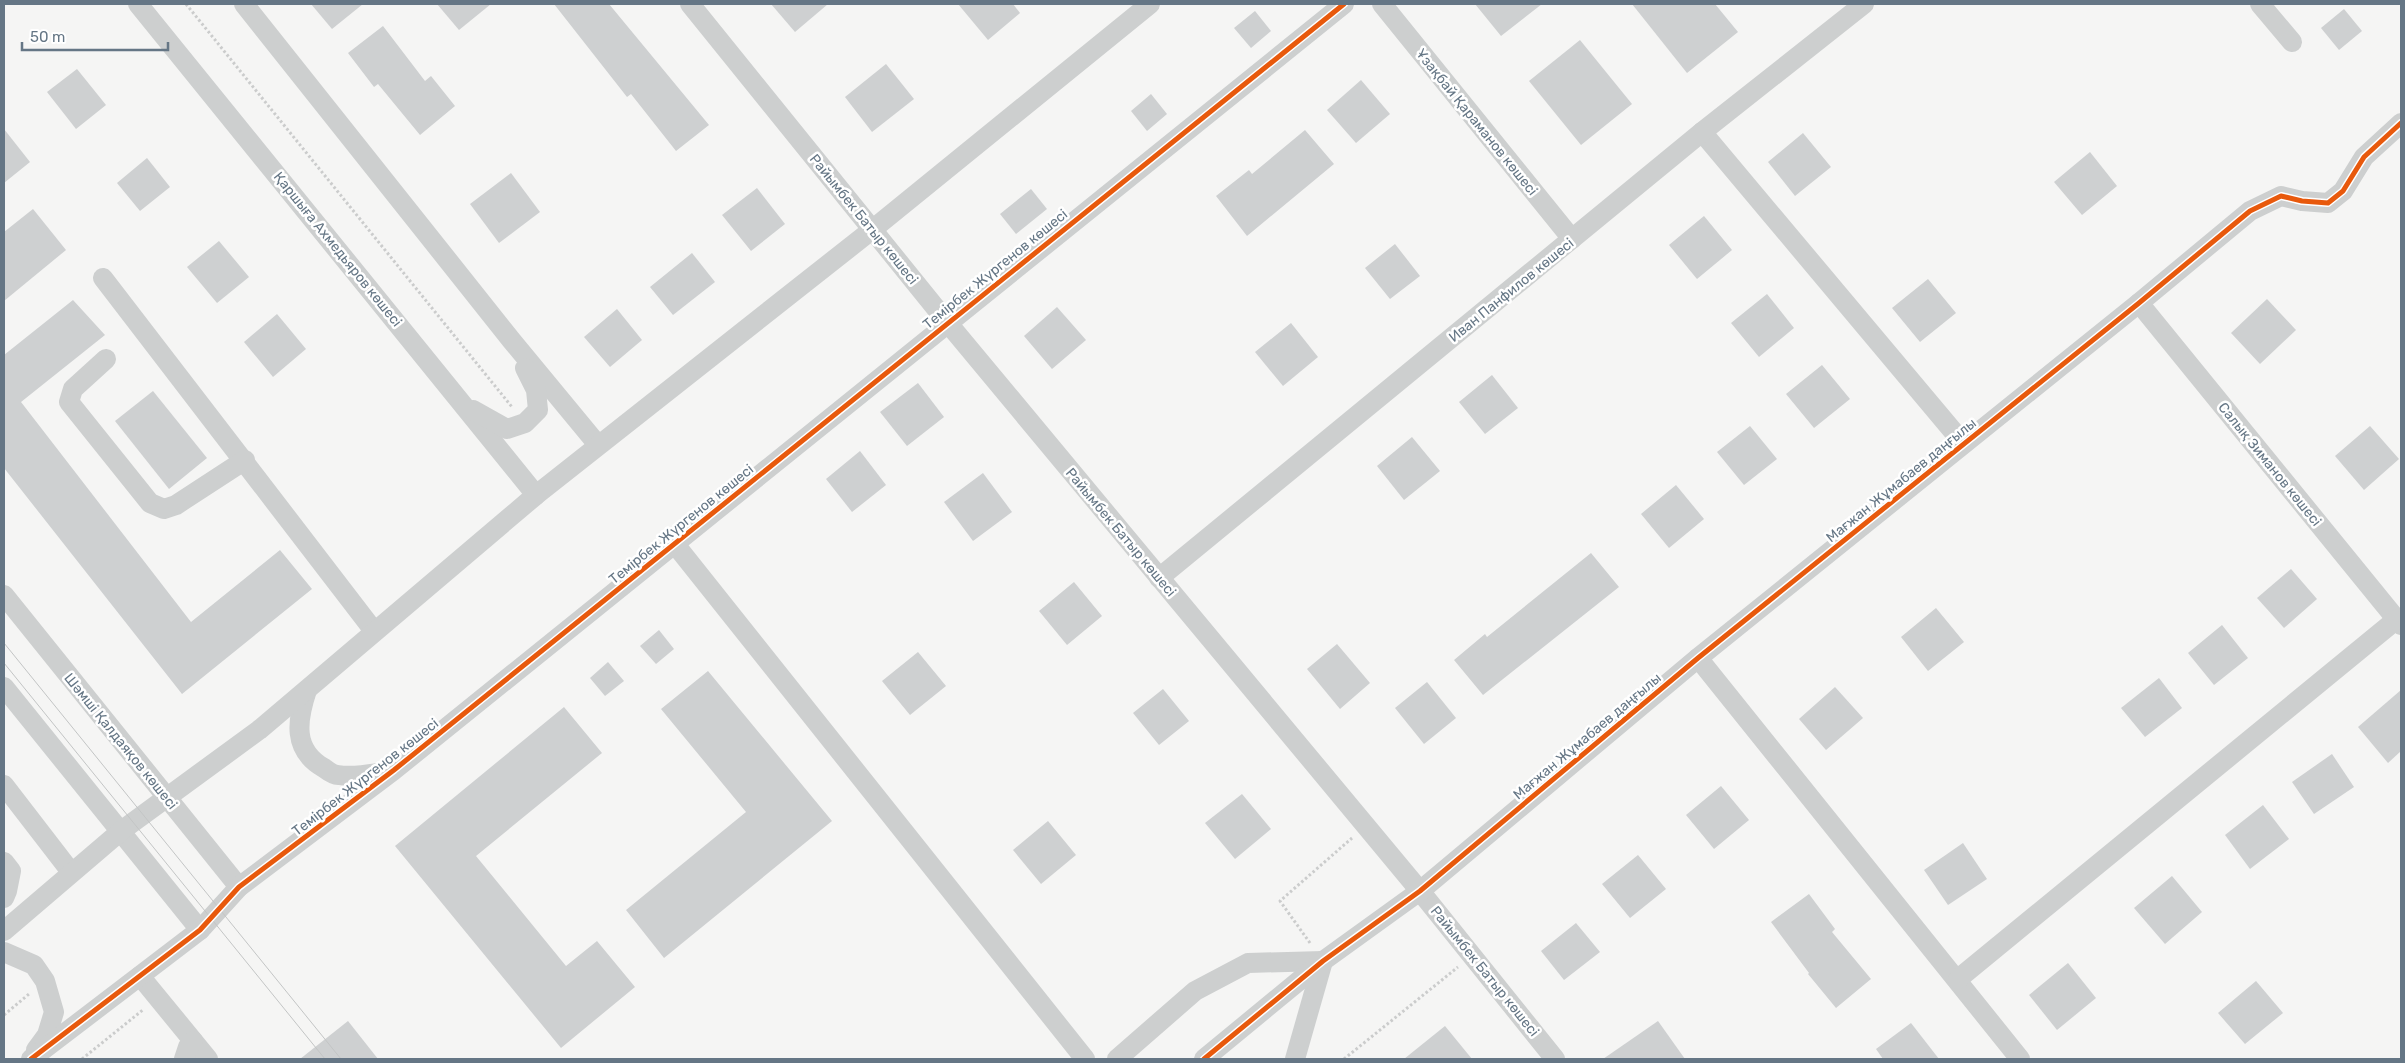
<svg xmlns="http://www.w3.org/2000/svg" width="2405" height="1063" viewBox="0 0 2405 1063" font-family="Rubik,sans-serif">
	<style>
		.building { fill: #ced0d1 }
		.lines { fill: none; stroke-linecap: round; stroke-linejoin: round }
		.path { stroke: #cbcccc; stroke-width: 3; stroke-dasharray: 2.5 2.5; stroke-linecap: butt }
		.minor { stroke: #cdcfcf; stroke-width: 20 }
		.tram { stroke: #c3c5c5; stroke-width: 1 }
		.cycleway-casing { stroke: #fff; stroke-width: 8 }
		.cycleway { stroke: #e8590c; stroke-width: 5 }
		.labels { text-anchor: middle; stroke-width: 5; stroke-linejoin: round; paint-order: stroke }
		.street-label { font-size: 14px; fill: #657685; stroke: #fff }
	</style>
	<rect width="100%" height="100%" fill="#f5f5f4"/>
	<g class="building">
		<path d="M311,4H363L332,29Z"/>
		<path d="M437,4H491L459,30Z"/>
		<path d="M554,4H609L709,125L676,151L631,94L627,97Z"/>
		<path d="M771,4H828L795,32Z"/>
		<path d="M958,4H1013L1020,13L988,40Z"/>
		<path d="M1475,4H1542L1501,36Z"/>
		<path d="M1632,4H1715L1738,32L1687,73Z"/>
		<path d="M2344,9L2362,31L2339,50L2321,28Z"/>
		<path d="M1255,11L1271,31L1251,48L1234,28Z"/>
		<path d="M383,26L425,81L431,76L455,106L420,135L378,84L374,87L348,53Z"/>
		<path d="M1580,40L1632,104L1581,145L1529,81Z"/>
		<path d="M886,64L914,99L872,132L845,97Z"/>
		<path d="M77,69L106,105L76,129L47,92Z"/>
		<path d="M1361,80L1390,114L1356,143L1327,110Z"/>
		<path d="M1151,94L1167,114L1147,131L1131,111Z"/>
		<path d="M4,129L30,162L4,183Z"/>
		<path d="M1305,130L1334,164L1247,236L1216,196L1249,170L1252,174Z"/>
		<path d="M1803,133L1831,167L1795,196L1768,162Z"/>
		<path d="M2090,152L2117,186L2082,215L2054,182Z"/>
		<path d="M147,158L170,187L140,211L117,183Z"/>
		<path d="M511,173L540,212L499,243L470,204Z"/>
		<path d="M757,188L785,224L751,251L722,215Z"/>
		<path d="M1031,189L1047,209L1016,234L1000,214Z"/>
		<path d="M33,209L66,250L4,301V232Z"/>
		<path d="M1704,216L1732,250L1697,279L1669,245Z"/>
		<path d="M219,241L249,277L217,303L187,267Z"/>
		<path d="M1395,244L1420,276L1390,299L1365,268Z"/>
		<path d="M692,253L715,282L673,315L650,287Z"/>
		<path d="M1928,279L1956,313L1920,342L1892,308Z"/>
		<path d="M1767,294L1794,328L1759,357L1731,323Z"/>
		<path d="M2267,299L2296,330L2260,364L2231,333Z"/>
		<path d="M73,300L105,335L21,402L191,622L280,550L312,589L182,694L4,468V355Z"/>
		<path d="M1057,307L1086,340L1052,369L1024,336Z"/>
		<path d="M617,309L642,340L610,367L584,337Z"/>
		<path d="M277,314L306,349L273,377L244,342Z"/>
		<path d="M1291,323L1318,357L1283,386L1255,352Z"/>
		<path d="M1822,365L1850,399L1814,428L1786,394Z"/>
		<path d="M1492,375L1518,408L1485,434L1459,402Z"/>
		<path d="M918,383L944,417L907,446L880,412Z"/>
		<path d="M153,391L207,458L169,489L115,421Z"/>
		<path d="M1750,426L1777,459L1744,485L1717,452Z"/>
		<path d="M2370,426L2399,459L2364,490L2335,456Z"/>
		<path d="M1412,437L1440,471L1404,500L1377,466Z"/>
		<path d="M860,451L886,485L852,512L826,479Z"/>
		<path d="M983,473L1012,512L973,541L944,502Z"/>
		<path d="M1676,485L1704,519L1669,548L1641,514Z"/>
		<path d="M1591,553L1619,587L1483,695L1454,660L1485,634L1487,637Z"/>
		<path d="M2291,569L2317,599L2284,628L2257,598Z"/>
		<path d="M1074,582L1102,616L1067,645L1039,611Z"/>
		<path d="M1936,608L1964,642L1928,671L1901,637Z"/>
		<path d="M2222,625L2248,658L2214,685L2188,653Z"/>
		<path d="M659,630L674,649L656,664L640,646Z"/>
		<path d="M1337,644L1370,683L1340,709L1307,669Z"/>
		<path d="M918,652L946,686L910,715L882,681Z"/>
		<path d="M608,662L624,681L605,696L590,678Z"/>
		<path d="M708,671L832,821L664,958L626,910L746,812L661,709Z"/>
		<path d="M2159,678L2182,708L2145,737L2121,708Z"/>
		<path d="M1427,682L1456,718L1424,744L1395,708Z"/>
		<path d="M1835,687L1863,718L1826,750L1799,719Z"/>
		<path d="M1163,689L1189,721L1159,745L1133,713Z"/>
		<path d="M2401,690V751L2388,763L2358,727Z"/>
		<path d="M564,707L602,753L476,856L566,966L597,941L635,987L561,1048L395,846Z"/>
		<path d="M2332,754L2354,787L2314,814L2292,782Z"/>
		<path d="M1721,786L1749,820L1714,849L1686,815Z"/>
		<path d="M1242,794L1271,829L1235,859L1205,823Z"/>
		<path d="M2263,805L2289,839L2250,869L2225,835Z"/>
		<path d="M1048,821L1076,855L1041,884L1013,850Z"/>
		<path d="M1963,843L1987,879L1948,905L1924,870Z"/>
		<path d="M1638,855L1666,889L1630,918L1602,884Z"/>
		<path d="M2172,876L2202,912L2165,944L2134,908Z"/>
		<path d="M1809,894L1835,929L1832,932L1871,979L1836,1008L1808,974L1809,973L1771,922Z"/>
		<path d="M1576,923L1600,952L1564,980L1541,951Z"/>
		<path d="M2068,963L2096,998L2057,1030L2029,995Z"/>
		<path d="M2256,981L2283,1013L2245,1044L2218,1013Z"/>
		<path d="M348,1021L378,1059H300Z"/>
		<path d="M1658,1021L1685,1059H1603Z"/>
		<path d="M1911,1023L1939,1059H1883L1876,1049Z"/>
		<path d="M1445,1026L1472,1059H1404Z"/>
	</g>
	<g class="lines">
		<g class="path">
			<path d="M186,4L512,407"/>
			<path d="M1310,943L1280,901L1352,838"/>
			<path d="M4,1015L29,994"/>
			<path d="M82,1059L144,1009"/>
			<path d="M1344,1059L1458,967"/>
		</g>
		<g class="minor">
			<path d="M138,4L536,495"/>
			<path d="M244,4L512,341L598,445"/>
			<path d="M690,4L947,322L1420,891L1555,1059"/>
			<path d="M1382,4L1572,239"/>
			<path d="M2260,4L2292,42"/>
			<path d="M1702,132L1963,443"/>
			<path d="M103,278L374,631"/>
			<path d="M2139,303L2401,625"/>
			<path d="M106,359L73,389L69,402L150,503L164,509L176,505L245,460"/>
			<path d="M473,410L507,429L525,423L538,410L536,390L525,368"/>
			<path d="M674,543L1085,1059"/>
			<path d="M1159,578L1702,132L1864,4"/>
			<path d="M4,595L239,887"/>
			<path d="M1698,658L2020,1059"/>
			<path d="M4,687L200,930"/>
			<path d="M307,690C297,720 292,750 324,768C328,771 333,775 338,775C356,778 374,773 392,771"/>
			<path d="M4,785L71,872"/>
			<path d="M4,862L11,871L7,891L4,898"/>
			<path d="M4,931L121,831L259,730L536,495L873,229L1150,4"/>
			<path d="M4,952L34,965L45,981L54,1012L47,1035L36,1050"/>
			<path d="M140,976L208,1059"/>
			<path d="M1958,979L2397,619"/>
			<path d="M31,1059L200,930L239,887L394,770L1344,4"/>
			<path d="M184,1059L188,1047L193,1041"/>
			<path d="M1117,1059L1195,991L1248,963L1323,961"/>
			<path d="M1204,1059L1323,961L1420,891L1698,658L2139,303L2250,211L2281,196L2302,201L2328,203L2343,191L2364,157L2401,123"/>
			<path d="M1295,1059L1323,961"/>
		</g>
		<g class="tram">
			<path d="M4,643L341,1059"/>
			<path d="M4,663L325,1059"/>
		</g>
		<defs>
			<g id="cycleway">
				<path d="M31,1059L200,930L239,887L394,770L1344,4"/>
				<path d="M1204,1059L1323,961L1420,891L1698,658L2139,303L2250,211L2281,196L2302,201L2328,203L2343,191L2364,157L2401,123"/>
			</g>
		</defs>
		<use href="#cycleway" class="cycleway-casing"/>
		<use href="#cycleway" class="cycleway"/>
	</g>
	<g class="labels">
		<g class="street-label">
			<text transform="translate(1477 122) rotate(51)" y="5">Ұзақбай Қараманов көшесі</text>
			<text transform="translate(864 219) rotate(51)" y="5">Райымбек Батыр көшесі</text>
			<text transform="translate(338 249) rotate(51)" y="5">Қаршыға Ахмедьяров көшесі</text>
			<text transform="translate(995 269) rotate(-39)" y="5">Темірбек Жүргенов көшесі</text>
			<text transform="translate(1511 290) rotate(-39)" y="5">Иван Панфилов көшесі</text>
			<text transform="translate(2270 464) rotate(51)" y="5">Салық Зиманов көшесі</text>
			<text transform="translate(1901 480) rotate(-39)" y="5">Мағжан Жұмабаев даңғылы</text>
			<text transform="translate(681 524) rotate(-39)" y="5">Темірбек Жүргенов көшесі</text>
			<text transform="translate(1121 532) rotate(50)" y="5">Райымбек Батыр көшесі</text>
			<text transform="translate(1587 736) rotate(-40)" y="5">Мағжан Жұмабаев даңғылы</text>
			<text transform="translate(121 741) rotate(51)" y="5">Шәмші Қалдаяқов көшесі</text>
			<text transform="translate(365 777) rotate(-38)" y="5">Темірбек Жүргенов көшесі</text>
			<text transform="translate(1485 971) rotate(51)" y="5">Райымбек Батыр көшесі</text>
		</g>
	</g>
	<rect width="2405" height="1063" fill="none" stroke="#657685" stroke-width="10"/>
	<path d="M22 42v8h146v-8" fill="none" stroke="#657685" stroke-width="2.5"/>
	<text x="30" y="42" font-size="15" fill="#657685" stroke="#ffffff" stroke-width="4" paint-order="stroke">50 m</text>
</svg>
